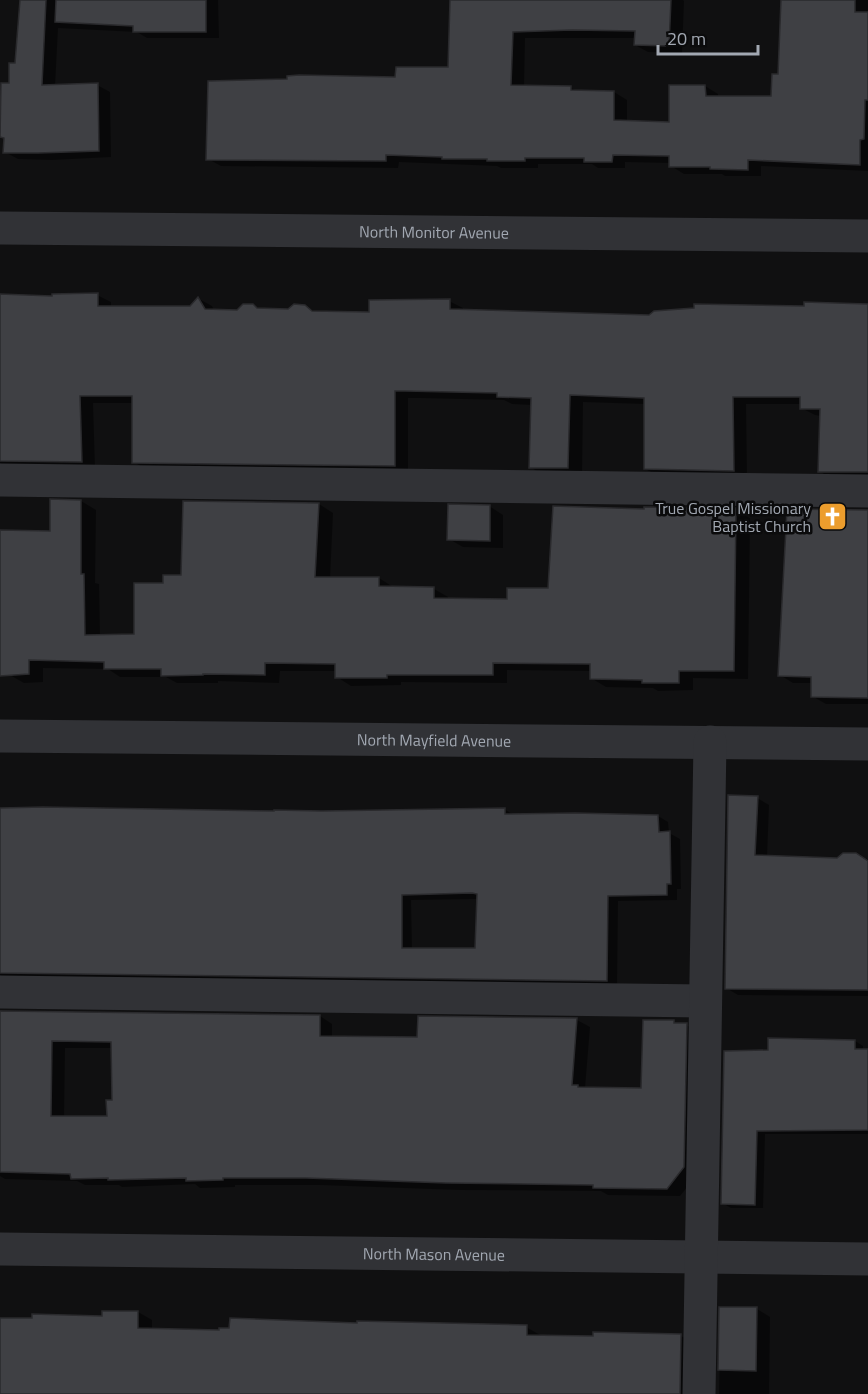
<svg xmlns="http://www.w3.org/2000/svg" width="868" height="1394" viewBox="0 0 868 1394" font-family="'Titillium Web',sans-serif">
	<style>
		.shadow { fill: #0007; fill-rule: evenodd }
		.building { fill: #3f4044; stroke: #2a2a2d; stroke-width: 1.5; fill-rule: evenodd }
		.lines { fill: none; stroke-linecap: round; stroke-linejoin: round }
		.minor { stroke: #313236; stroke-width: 33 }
		.labels { text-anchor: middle; stroke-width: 5; stroke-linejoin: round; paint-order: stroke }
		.street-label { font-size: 16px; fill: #a2a8b2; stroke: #0b0b0c }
		.poi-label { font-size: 16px; fill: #a2a8b2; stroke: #0b0b0c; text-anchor: end }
	</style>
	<rect width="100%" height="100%" fill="#101011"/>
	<g class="shadow">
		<path d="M21,0H218L219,38H147L137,32L58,28L55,86L97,85L110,92L111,157L52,160L18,159L5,152L10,84L17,64Z"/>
		<path d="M452,0H683L684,1L682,53L648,52L635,45L636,38H525L524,86L571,88L578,92H614L627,100V122L671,124L705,86L718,94V98H772L780,76L782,0H868V171L761,166V176H725L722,174H684L671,166V163L625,162V168H598L592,164H538V168H501L497,166L399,162L398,168L221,166L208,159L397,79L451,68Z"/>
		<path d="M97,295L111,302V307L190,308L199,299L212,306L214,310L237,311L253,305L261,310L288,311L305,306L317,313L371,314L449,301L463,308V311L649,317L868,305V479H833L819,471L821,416L815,415L801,408V404H746L747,477L659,476L645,469V404L583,402L582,475H544L530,467L532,405L512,404L504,400L420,398H408V473L147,470L134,462L133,403H93L95,469H10L0,463V373L54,298Z"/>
		<path d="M81,501L96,510L95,583L99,584L100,636L136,635L164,585L319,504L333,513L330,579L379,578L393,587L434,589L448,597V600L508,601L549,590L645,510H735L750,518L748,679L693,678V690L658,691L653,688L606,687L591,678V671L507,670V683L401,682V685L351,686L337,677V671H280L279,683L218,681V683H177L166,677H120L108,669L43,668V682L24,683L8,674L0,666V531L51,533Z"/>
		<path d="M489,506L503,515V548L463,547L449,539Z"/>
		<path d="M868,511V704H826L812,696L813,683H793L780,675Z"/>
		<path d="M757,798L769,805L767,857L868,859V996L738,995L726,988Z"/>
		<path d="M0,809L322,812L504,809L514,815L658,816L668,822L669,833L680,839L681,889H677V900L618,901L617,986L7,979L0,975ZM479,899L476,950H412L411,900Z"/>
		<path d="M0,1011L320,1016L332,1024V1037L418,1039L419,1018L577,1020L590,1027L585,1088L642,1090L673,1022L679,1025H686L699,1032L697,1175L680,1196L608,1195L601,1191L460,1190L320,1185H235V1187L200,1188L195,1184L122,1187L119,1185H85L77,1181L5,1179L0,1176ZM65,1048H112L114,1101L108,1117L64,1118Z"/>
		<path d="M855,1041L863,1046V1051H868V1134H765L763,1208H731L722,1203L769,1052Z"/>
		<path d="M721,1308L757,1309L770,1317L769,1394H719Z"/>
		<path d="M138,1312L152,1320V1330L221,1332L359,1325L526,1327L540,1335V1337L681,1336L695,1344L694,1394H0V1319L104,1317Z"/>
	</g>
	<g class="building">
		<path d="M20,0H46L42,85L98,83L99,151L38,153H3L4,138L0,137L1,83H9V63H15Z"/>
		<path d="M56,0H206V32H133V26L55,22Z"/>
		<path d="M450,0H671L669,46L634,45L635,31L572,30L513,32L511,85L571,86V90L614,91V120L669,122V85H705L706,96H771L772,74H778L781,0H855V12H868V100H865L864,139L860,140V165L748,160V170L710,169V167H669V156L613,155L612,162H584V158H525V161H487V159H442V157L386,155V161L206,160L208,81L287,79V76L299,75L395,77L396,67H448Z"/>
		<path d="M98,293V306H190L198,297L205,309L237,310L243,304H253L257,308L288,309L294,304L305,305L312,311L369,312V300L450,299V309L649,315L654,311L694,308V304L804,306V302L868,304V472H818L820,409H800V397H733L734,471L644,469V398L570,395L568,468H529L531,398L497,397V393L405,391H395V466L132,463V396H80L82,462L0,461V294L52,296V294Z"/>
		<path d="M50,499L81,500V574H84L85,635L134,634V583H163V575H181L183,501L319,503L315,577H379V586L434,587V598L507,599V588H548L553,506L644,509V507L736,508L734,671H679V683H642V680L590,679V664L493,663V675H387V678H335V664L265,663V675L203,674V675L161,676V669H104V662L29,660V674L0,676V530L50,531Z"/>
		<path d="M448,504L490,505V541L447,540Z"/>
		<path d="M787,509L868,510V698L811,697V677L778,676Z"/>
		<path d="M728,795L758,796L755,855L837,858L843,853H856L868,861V990L725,989Z"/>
		<path d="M43,807L274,811V810L322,811L505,808V814L575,813L658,815L659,832L670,831L671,884H667V895L608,896L607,981L0,973V808ZM472,893L477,894L475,948H402V895Z"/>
		<path d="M0,1011L320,1015V1036L417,1037L418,1016L577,1018L572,1085H578V1087L641,1088L643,1020H674V1023H687L684,1167L667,1189L593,1188V1185L446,1183L306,1178H223V1180L186,1181V1178L108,1180V1178L71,1179L70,1174L0,1172ZM52,1041L111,1042L112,1100H106L107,1116H51Z"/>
		<path d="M768,1038L855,1040V1049H868V1130L757,1131L755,1205L721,1204L724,1051L768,1050Z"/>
		<path d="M719,1307H757L756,1371L718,1370Z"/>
		<path d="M102,1311H138V1328L219,1330V1328H229L230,1318L357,1323V1321L527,1325V1335L593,1336V1332L681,1334L680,1394H0V1318H32V1314L102,1316Z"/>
	</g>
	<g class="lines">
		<g class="minor">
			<path id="s1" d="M0,228L868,236"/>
			<path d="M0,480L868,491"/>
			<path id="s2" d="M0,736L868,744"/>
			<path d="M0,992L704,1001"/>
			<path id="s3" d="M0,1249L868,1259"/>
			<path d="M699,1394L710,742"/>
		</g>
	</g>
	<defs>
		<symbol id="church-square" viewBox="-11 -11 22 22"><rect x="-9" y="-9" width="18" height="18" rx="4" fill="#ec9d2d" stroke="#0b0b0c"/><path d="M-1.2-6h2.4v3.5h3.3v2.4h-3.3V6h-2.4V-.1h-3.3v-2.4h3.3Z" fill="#fff"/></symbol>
	</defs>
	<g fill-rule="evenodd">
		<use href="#church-square" x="816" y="500" width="33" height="33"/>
	</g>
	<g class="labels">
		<g class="street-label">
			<text dy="6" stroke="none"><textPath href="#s1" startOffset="434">North Monitor Avenue</textPath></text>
			<text dy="6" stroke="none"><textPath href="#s2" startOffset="434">North Mayfield Avenue</textPath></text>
			<text dy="6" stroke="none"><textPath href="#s3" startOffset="434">North Mason Avenue</textPath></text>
		</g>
		<g class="poi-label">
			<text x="811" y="514">True Gospel Missionary<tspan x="811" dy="18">Baptist Church</tspan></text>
		</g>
	</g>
	<path d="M658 45v9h100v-9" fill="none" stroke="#a2a8b2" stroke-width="3"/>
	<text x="667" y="45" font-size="18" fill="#a2a8b2" stroke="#0b0b0c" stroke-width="4.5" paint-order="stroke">20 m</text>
</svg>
